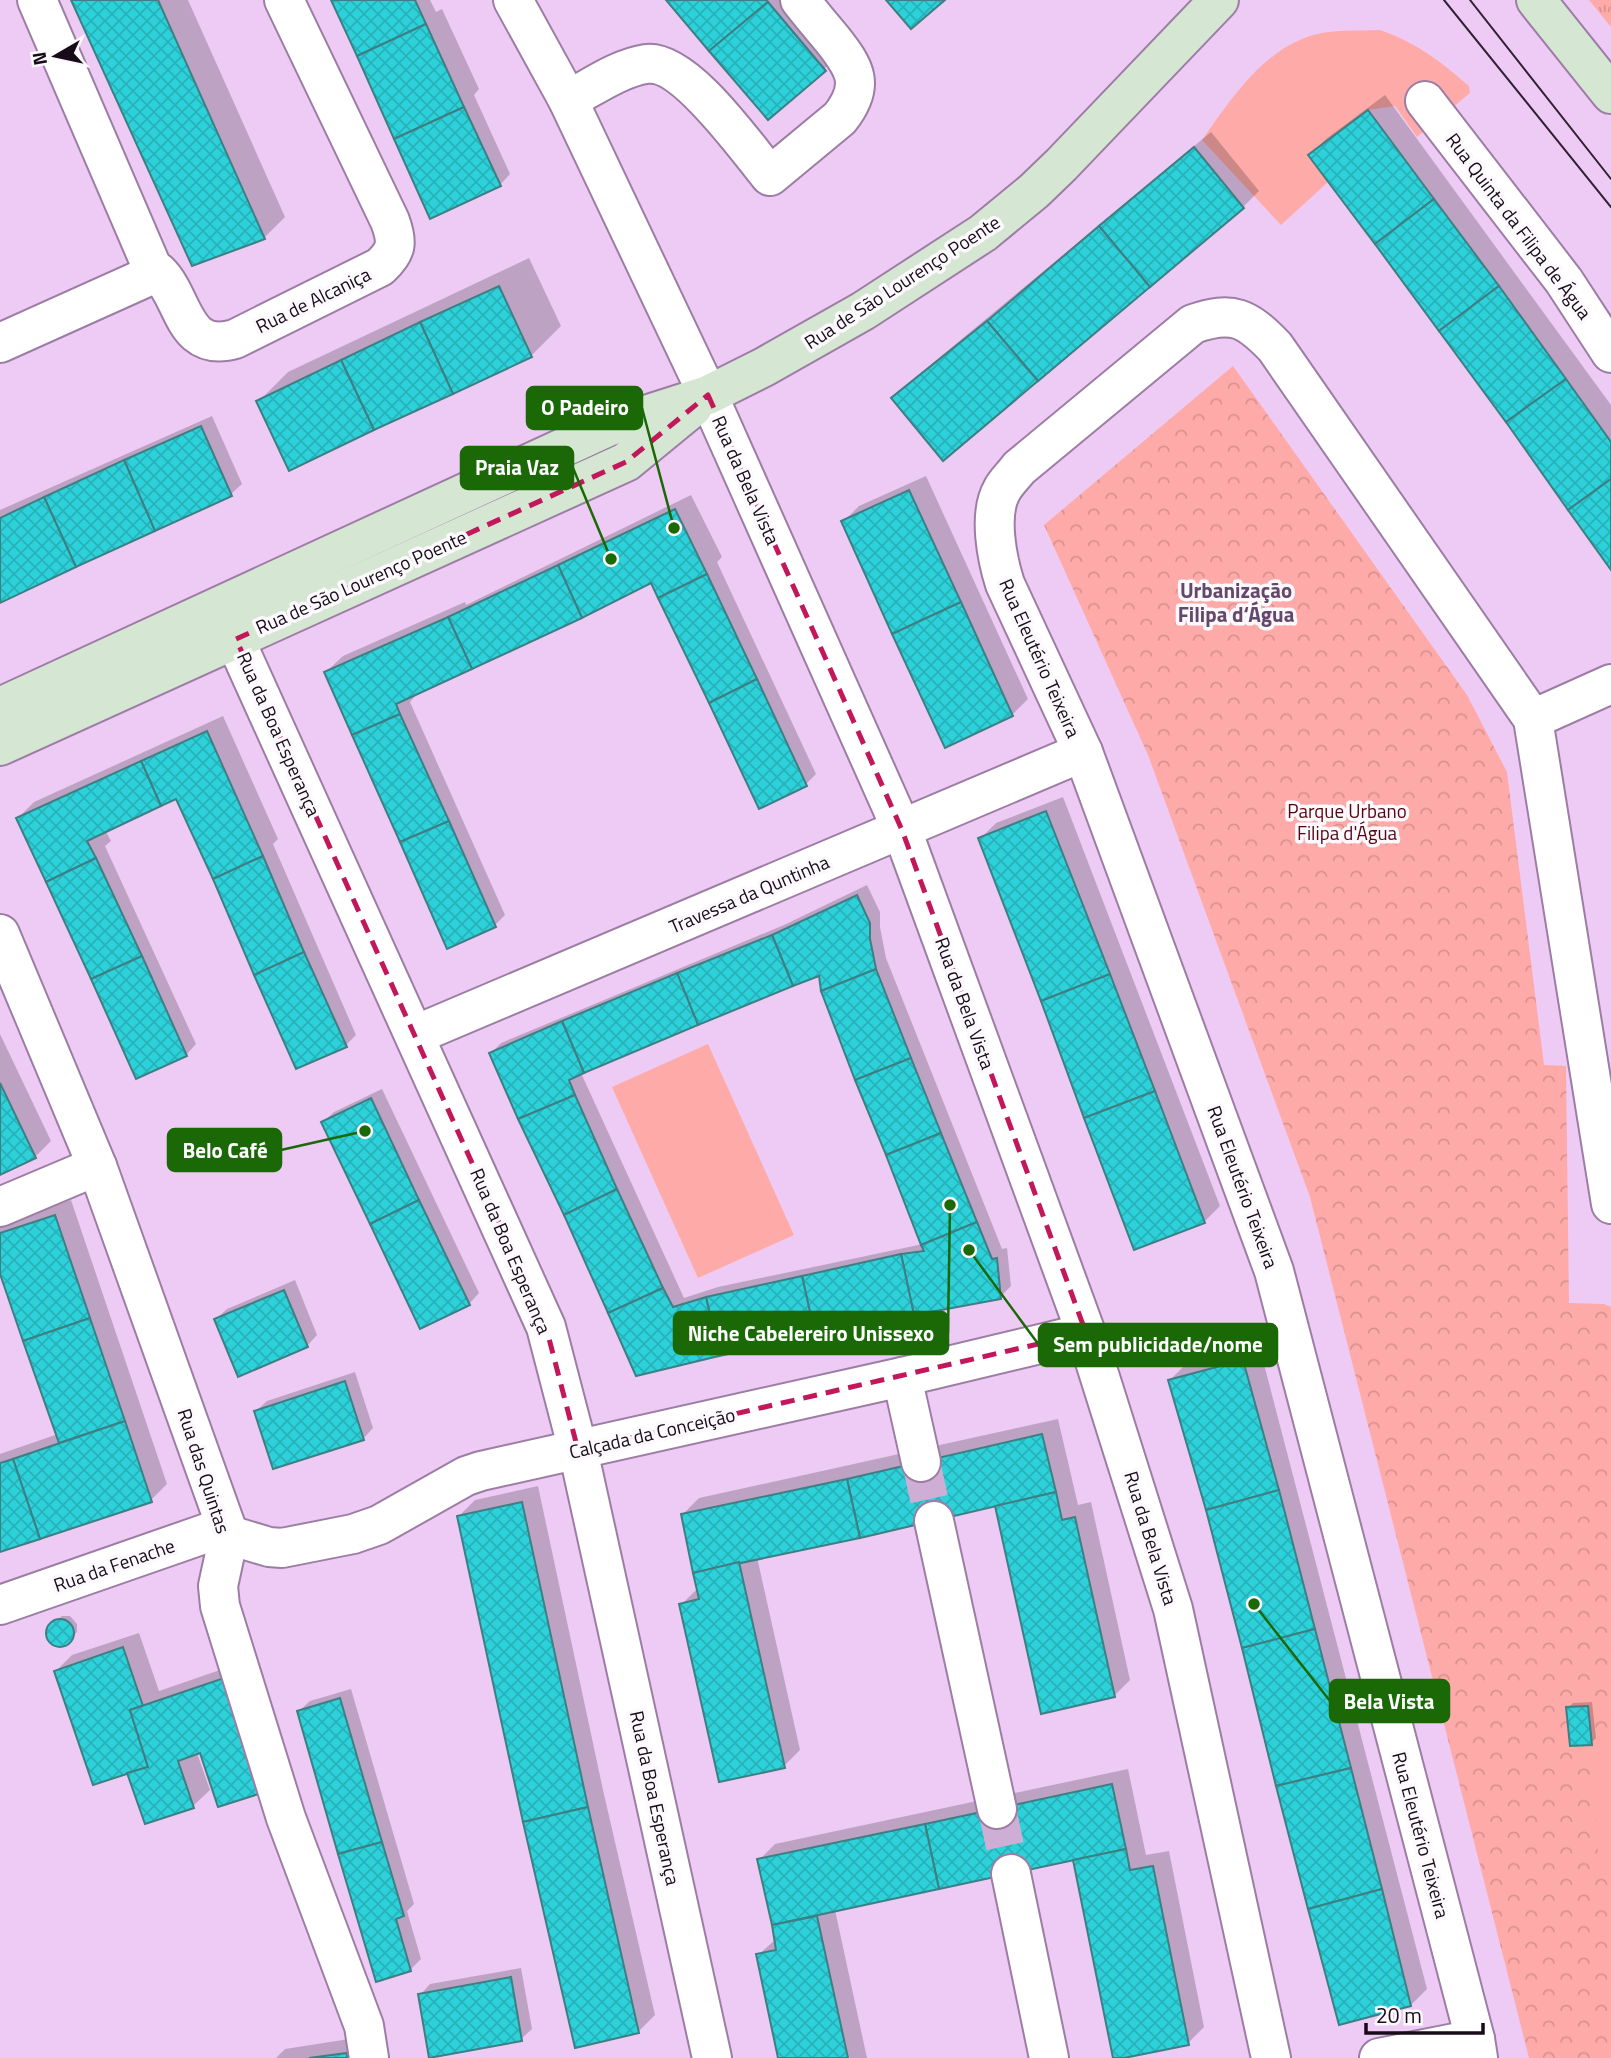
<svg xmlns="http://www.w3.org/2000/svg" width="1611" height="2058" viewBox="0 0 1611 2058" font-family="'Titillium Web',sans-serif">
	<style>
		.grass { fill: url(#grass-tufts) }
		.forest { fill: url(#forest-crowns) }
		.garden { fill: #feaaa8 }
		.shadow { fill: #0003; fill-rule: evenodd }
		.building { fill: url(#building-cross-hatch); stroke: #3d7f83; stroke-width: 2 }
		.lines { fill: none; stroke-linecap: round; stroke-linejoin: round }
		.street-tunnel { stroke: #ceaed4; stroke-width: 38; stroke-dasharray: 38 19; stroke-linecap: butt }
		.street-casing { stroke: #9c7da3; stroke-width: 42 }
		.secondary-casing { stroke: #9c7da3; stroke-width: 42 }
		.street { stroke: #fff; stroke-width: 38 }
		.secondary { stroke: #d5e7d2; stroke-width: 38 }
		.tram { stroke: #302133; stroke-width: 2 }
		.marked { fill: none; stroke: #c2185b; stroke-width: 5; stroke-dasharray: 14 9; stroke-linejoin: round }
		.labels { text-anchor: middle; stroke-width: 7; stroke-linejoin: round; paint-order: stroke }
		.street-label { font-size: 19px; fill: #170b19; stroke: #fcf9fd }
		.park-label { font-size: 19px; fill: #570412; stroke: #fcf9fd }
		.neighbourhood-label { font-size: 21px; font-weight: bold; fill: #65476b; stroke: #fcf9fd }
		.leader { fill: none; stroke: #1a6806; stroke-width: 2.5 }
		.callout-dot { fill: #1a6806; stroke: #fcf9fd; stroke-width: 2.5 }
		.callout { fill: #1a6806; stroke: #1a6806; stroke-width: 2.5 }
		.callout-label { font-size: 21px; text-anchor: middle; font-weight: bold; fill: #fff }
	</style>
	<defs>
		<pattern id="grass-tufts" width="24" height="20" patternUnits="userSpaceOnUse" patternTransform="scale(1.75)"><rect width="24" height="20" fill="#feaaa8"/><path d="M3 7l-1-3M5 7V3M7 7l1-3M15 17l-1-3M17 17v-4M19 17l1-3" fill="none" stroke="#d99190"/></pattern>
		<pattern id="forest-crowns" width="20" height="18" patternUnits="userSpaceOnUse" patternTransform="scale(1.75)"><rect width="20" height="18" fill="#feaaa8"/><path d="M2 6a3 3 0 1 1 6 0M12 15a3 3 0 1 1 6 0" fill="none" stroke="#d99190"/></pattern>
		<pattern id="building-cross-hatch" width="8" height="8" patternUnits="userSpaceOnUse" patternTransform="scale(1.75)"><rect width="8" height="8" fill="#2dd1da"/><path d="M0 0l8 8M0 8l8-8" fill="none" stroke="#27b2ba"/></pattern>
	</defs>
	<rect width="100%" height="100%" fill="#eecbf5"/>
	<path class="grass" d="M1589,0H1611V27Z"/>
	<path class="forest" d="M1233,366L1467,695L1507,772L1544,1065L1566,1066L1569,1303L1604,1304L1611,1307V2058H1529L1310,1197L1148,755L1044,525Z"/>
	<g class="garden">
		<path d="M1380,30C1417,43 1440,61 1469,86L1470,93L1417,137L1395,106L1368,110L1308,154L1328,182L1281,225L1202,140C1230,101 1261,52 1310,36C1331,29 1358,31 1380,30Z"/>
		<path d="M708,1044L794,1235L698,1278L612,1087Z"/>
		<path d="M1611,1740V1874L1600,1875L1589,1745L1591,1742Z"/>
	</g>
	<g class="shadow">
		<path d="M73,0H188L285,217L264,238Z"/>
		<path d="M333,0H430L436,12L442,9L479,89L474,95L510,174L500,185Z"/>
		<path d="M668,0H795L841,54L769,118Z"/>
		<path d="M1385,95L1611,405V567L1441,331L1310,155L1326,139Z"/>
		<path d="M1211,132L1259,191L1243,207L894,398L910,382Z"/>
		<path d="M529,258L561,326L531,356L258,402L288,372Z"/>
		<path d="M212,416L242,484L231,494L0,601V510Z"/>
		<path d="M926,476L1028,699L1012,715L843,522L859,506Z"/>
		<path d="M691,495L722,557L717,562L816,774L806,784L652,581L414,694L415,696L410,702L505,915L494,926L326,672L343,656L465,602L466,605Z"/>
		<path d="M223,716L278,839L273,844L356,1035L346,1045L177,797L105,830L111,841L105,846L196,1044L186,1055L18,818L34,802Z"/>
		<path d="M1063,797L1220,1206L1204,1222L980,839L996,823Z"/>
		<path d="M867,885L880,912V927L886,958L1002,1249L1007,1248L1011,1286L1000,1297L815,1334L637,1374L491,1053L501,1043L784,925ZM820,973L923,1244L718,1287L684,1298L581,1073Z"/>
		<path d="M0,1034L51,1141L35,1157L0,1173Z"/>
		<path d="M382,1089L479,1293L469,1304L323,1122L334,1112Z"/>
		<path d="M71,1200L167,1484L151,1500L0,1550V1454L58,1434L0,1269V1228L5,1222Z"/>
		<path d="M295,1280L317,1335L307,1346L216,1319L227,1309Z"/>
		<path d="M1259,1345L1427,1989L1411,2005L1170,1380L1186,1364Z"/>
		<path d="M355,1372L373,1428L363,1439L256,1411L267,1401Z"/>
		<path d="M1058,1419L1078,1505L1091,1502L1130,1680L1114,1696L996,1504L757,1557L800,1750L784,1766L681,1605L697,1589L683,1514L699,1498Z"/>
		<path d="M538,1486L603,1790L655,2015L639,2031L459,1516L475,1500Z"/>
		<path d="M62,1616H70L77,1624V1632L66,1644L59,1645L50,1639L48,1632L52,1624Z"/>
		<path d="M139,1633L159,1691L246,1661L201,1751L197,1753L210,1790L193,1806L146,1822L128,1771L56,1671L72,1655Z"/>
		<path d="M351,1689L414,1904L407,1911L421,1959L410,1970L299,1711L310,1701Z"/>
		<path d="M1592,1702L1596,1738L1591,1743L1568,1708L1573,1703Z"/>
		<path d="M1128,1769L1146,1855L1169,1851L1204,2027L1188,2043L1115,2058L1075,1858L835,1910L867,2058H780L758,1955L776,1939L759,1860L775,1844Z"/>
		<path d="M521,1968L532,2029L521,2039L420,1995L430,1984Z"/>
		<path d="M362,2037L365,2058H276L285,2049Z"/>
	</g>
	<g class="building">
		<path d="M71,0H158L265,239L192,266Z"/>
		<path d="M331,0H415L426,24L357,56Z"/>
		<path d="M666,0H766L768,2L709,51Z"/>
		<path d="M886,0H945L911,29Z"/>
		<path d="M768,2L826,71L768,120L709,51Z"/>
		<path d="M426,24L464,107L394,139L357,56Z"/>
		<path d="M464,107L501,186L430,219L394,139Z"/>
		<path d="M1368,110L1434,199L1375,244L1308,155Z"/>
		<path d="M1194,147L1244,208L1150,287L1099,226Z"/>
		<path d="M1434,199L1499,286L1439,331L1375,244Z"/>
		<path d="M1099,226L1150,287L1038,381L987,321Z"/>
		<path d="M499,286L532,357L453,394L420,322Z"/>
		<path d="M1499,286L1566,379L1506,422L1439,331Z"/>
		<path d="M987,321L1038,381L943,461L891,398Z"/>
		<path d="M420,322L453,394L374,430L341,360Z"/>
		<path d="M341,360L374,430L289,471L256,401Z"/>
		<path d="M1566,379L1611,442V479L1568,510L1506,422Z"/>
		<path d="M201,426L232,496L155,531L124,460Z"/>
		<path d="M124,460L155,531L76,567L44,497Z"/>
		<path d="M1611,479V570L1568,510Z"/>
		<path d="M909,490L961,602L892,634L841,521Z"/>
		<path d="M44,497L76,567L0,603V518Z"/>
		<path d="M675,509L707,574L658,598L651,583L582,618L558,565Z"/>
		<path d="M558,565L582,618L472,669L448,617Z"/>
		<path d="M707,574L757,679L709,703L658,598Z"/>
		<path d="M961,602L1013,716L945,748L892,634Z"/>
		<path d="M448,617L472,669L396,704L400,714L352,735L324,672Z"/>
		<path d="M757,679L807,786L759,809L709,703Z"/>
		<path d="M400,714L449,821L400,842L352,735Z"/>
		<path d="M207,731L263,856L213,879L176,799L161,806L141,761Z"/>
		<path d="M141,761L161,806L87,841L96,858L46,882L16,818Z"/>
		<path d="M1046,811L1110,974L1041,1001L978,838Z"/>
		<path d="M449,821L496,927L447,949L400,842Z"/>
		<path d="M263,856L304,952L254,975L213,879Z"/>
		<path d="M96,858L142,956L91,979L46,882Z"/>
		<path d="M857,895L870,923V939L876,969L821,991L819,976L793,986L772,935Z"/>
		<path d="M772,935L793,986L698,1025L677,973Z"/>
		<path d="M304,952L347,1047L296,1069L254,975Z"/>
		<path d="M142,956L187,1056L136,1079L91,979Z"/>
		<path d="M876,969L911,1058L855,1080L821,991Z"/>
		<path d="M677,973L698,1025L584,1073L562,1021Z"/>
		<path d="M1110,974L1155,1091L1084,1118L1041,1001Z"/>
		<path d="M562,1021L584,1073L569,1080L575,1095L518,1119L489,1053Z"/>
		<path d="M911,1058L941,1133L886,1155L855,1080Z"/>
		<path d="M0,1083L36,1158L0,1175Z"/>
		<path d="M1155,1091L1205,1223L1134,1250L1084,1118Z"/>
		<path d="M575,1095L617,1189L564,1215L518,1119Z"/>
		<path d="M371,1098L419,1200L370,1224L321,1122Z"/>
		<path d="M941,1133L977,1222L921,1245L886,1155Z"/>
		<path d="M617,1189L663,1288L608,1313L564,1215Z"/>
		<path d="M419,1200L470,1305L420,1329L370,1224Z"/>
		<path d="M55,1215L90,1318L23,1341L0,1274V1233Z"/>
		<path d="M977,1222L992,1259L997,1258L1001,1299L914,1315L901,1254L924,1251L921,1245Z"/>
		<path d="M901,1254L914,1315L815,1335L802,1276Z"/>
		<path d="M802,1276L815,1335L719,1356L706,1297Z"/>
		<path d="M663,1288L673,1307L706,1297L719,1356L636,1376L608,1313Z"/>
		<path d="M284,1290L308,1347L238,1377L214,1319Z"/>
		<path d="M90,1318L125,1421L59,1443L23,1341Z"/>
		<path d="M1243,1360L1279,1490L1206,1510L1168,1380Z"/>
		<path d="M345,1381L364,1440L273,1469L254,1411Z"/>
		<path d="M125,1421L152,1502L40,1539L13,1459Z"/>
		<path d="M1042,1434L1056,1492L860,1538L847,1479Z"/>
		<path d="M13,1459L40,1539L0,1552V1463Z"/>
		<path d="M847,1479L860,1538L693,1573L681,1514Z"/>
		<path d="M1279,1490L1315,1629L1242,1648L1206,1510Z"/>
		<path d="M1056,1492L1062,1520L1075,1517L1115,1697L1041,1714L995,1506Z"/>
		<path d="M522,1502L588,1807L523,1822L457,1516Z"/>
		<path d="M739,1562L785,1768L719,1782L679,1604L699,1599L693,1573Z"/>
		<circle cx="60" cy="1633" r="14"/>
		<path d="M1315,1629L1351,1768L1276,1786L1242,1648Z"/>
		<path d="M123,1647L143,1706L130,1710L148,1767L93,1785L54,1671Z"/>
		<path d="M230,1676L268,1791L218,1807L200,1753L178,1761L194,1808L145,1824L127,1773L148,1767L130,1710Z"/>
		<path d="M340,1698L382,1842L338,1854L297,1711Z"/>
		<path d="M1588,1706L1592,1745L1570,1746L1566,1707Z"/>
		<path d="M1351,1768L1382,1889L1308,1909L1276,1786Z"/>
		<path d="M1112,1784L1126,1849L939,1889L925,1824Z"/>
		<path d="M588,1807L639,2033L575,2048L523,1822Z"/>
		<path d="M925,1824L939,1889L772,1925L757,1859Z"/>
		<path d="M382,1842L404,1916L396,1919L411,1971L376,1982L338,1854Z"/>
		<path d="M1126,1849L1130,1870L1153,1866L1189,2045L1124,2058H1113L1073,1860Z"/>
		<path d="M1382,1889L1411,2006L1339,2025L1308,1909Z"/>
		<path d="M817,1916L848,2058H778L756,1954L776,1950L772,1925Z"/>
		<path d="M511,1977L522,2041L429,2058L418,1994Z"/>
		<path d="M347,2053V2058H309Z"/>
	</g>
	<g class="lines">
		<g class="street-tunnel">
			<path d="M921,1462L934,1521"/>
			<path d="M997,1809L1011,1874"/>
		</g>
		<defs>
			<g id="street">
				<path d="M37,0L154,272"/>
				<path d="M513,0L568,100L708,395L902,830L1086,1333L1173,1609L1271,2058"/>
				<path d="M568,100C591,88 619,68 646,64C684,58 746,147 770,176L840,118C866,85 855,68 832,39C821,26 810,13 800,0"/>
				<path d="M1425,101L1564,281L1611,353"/>
				<path d="M0,343L158,272C185,298 182,354 235,339L380,267C397,251 398,243 390,221L284,0"/>
				<path d="M221,609L546,1327L578,1450L712,2058"/>
				<path d="M1533,719L1611,684"/>
				<path d="M0,934L97,1166L229,1535L218,1586L220,1606L286,1818L364,2026L369,2058"/>
				<path d="M415,1035L1083,752"/>
				<path d="M0,1207L97,1166"/>
				<path d="M902,1377L921,1462"/>
				<path d="M934,1521L997,1809"/>
				<path d="M0,1605L207,1533L229,1535L269,1547L282,1548L353,1534L379,1525L466,1476L481,1471L902,1377L1086,1333"/>
				<path d="M1011,1874L1049,2058"/>
				<path d="M1379,2058L1475,2039"/>
				<path d="M1478,2058L1475,2039L1274,1271L1083,752L1005,584C997,559 988,514 1002,490C1006,482 1014,475 1019,468L1193,324C1233,310 1247,318 1275,347L1533,719L1611,1204"/>
			</g>
			<g id="secondary">
				<path d="M1536,0L1611,94"/>
				<path d="M0,707L608,427L708,395L764,367L863,311L983,233L1034,191L1061,165L1219,0"/>
				<path d="M0,746L626,462L693,407"/>
			</g>
		</defs>
		<use href="#street" class="street-casing"/>
		<use href="#secondary" class="secondary-casing"/>
		<use href="#street" class="street"/>
		<use href="#secondary" class="secondary"/>
		<g class="tram">
			<path d="M1444,0L1611,207"/>
			<path d="M1470,0L1611,179"/>
		</g>
	</g>
	<path class="marked" d="M708,395L902,830L1086,1333L578,1450L546,1327L236,639L626,462Z"/>
	<g class="labels">
		<g class="street-label">
			<text transform="translate(1519 226) rotate(53)" y="7">Rua Quinta da Filipa de Água</text>
			<text transform="translate(902 282) rotate(-33)" y="7">Rua de São Lourenço Poente</text>
			<text transform="translate(313 300) rotate(-26)" y="7">Rua de Alcaniça</text>
			<text transform="translate(746 480) rotate(66)" y="7">Rua da Bela Vista</text>
			<text transform="translate(361 582) rotate(-24)" y="7">Rua de São Lourenço Poente</text>
			<text transform="translate(1040 658) rotate(66)" y="7">Rua Eleutério Teixeira</text>
			<text transform="translate(279 734) rotate(66)" y="7">Rua da Boa Esperança</text>
			<text transform="translate(749 894) rotate(-23)" y="7">Travessa da Quntinha</text>
			<text transform="translate(965 1003) rotate(70)" y="7">Rua da Bela Vista</text>
			<text transform="translate(1243 1187) rotate(70)" y="7">Rua Eleutério Teixeira</text>
			<text transform="translate(511 1251) rotate(67)" y="7">Rua da Boa Esperança</text>
			<text transform="translate(652 1433) rotate(-13)" y="7">Calçada da Conceição</text>
			<text transform="translate(204 1471) rotate(72)" y="7">Rua das Quintas</text>
			<text transform="translate(1151 1538) rotate(73)" y="7">Rua da Bela Vista</text>
			<text transform="translate(114 1565) rotate(-19)" y="7">Rua da Fenache</text>
			<text transform="translate(655 1798) rotate(78)" y="7">Rua da Boa Esperança</text>
			<text transform="translate(1421 1835) rotate(75)" y="7">Rua Eleutério Teixeira</text>
		</g>
		<g class="park-label">
			<text x="1347" y="818">Parque Urbano<tspan x="1347" dy="22">Filipa d'Água</tspan></text>
		</g>
		<g class="neighbourhood-label">
			<text x="1236" y="598">Urbanização<tspan x="1236" dy="24">Filipa d‘Água</tspan></text>
		</g>
	</g>
	<path class="leader" d="M674 528L642 408M611 559L573 468M365 1131L281 1150M950 1205L948 1333M969 1250L1039 1345M1254 1604L1330 1701"/>
	<g class="callout-dot">
		<circle cx="674" cy="528" r="7"/>
		<circle cx="611" cy="559" r="7"/>
		<circle cx="365" cy="1131" r="7"/>
		<circle cx="950" cy="1205" r="7"/>
		<circle cx="969" cy="1250" r="7"/>
		<circle cx="1254" cy="1604" r="7"/>
	</g>
	<g class="callout">
		<rect x="527" y="387" width="115" height="42" rx="7"/>
		<rect x="461" y="447" width="112" height="42" rx="7"/>
		<rect x="168" y="1129" width="113" height="42" rx="7"/>
		<rect x="674" y="1312" width="274" height="42" rx="7"/>
		<rect x="1039" y="1324" width="238" height="42" rx="7"/>
		<rect x="1330" y="1680" width="119" height="42" rx="7"/>
	</g>
	<g class="callout-label">
		<text x="585" y="415">O Padeiro</text>
		<text x="517" y="475">Praia Vaz</text>
		<text x="225" y="1158">Belo Café</text>
		<text x="811" y="1341">Niche Cabelereiro Unissexo</text>
		<text x="1158" y="1352">Sem publicidade/nome</text>
		<text x="1389" y="1709">Bela Vista</text>
	</g>
	<g transform="translate(56 56) rotate(261)" stroke="#fcf9fd" stroke-width="5" paint-order="stroke">
	<path d="M0-5L12 26L0 18L-12 26Z" fill="#170b19"/>
	<text y="-10" font-size="19" font-weight="bold" text-anchor="middle" fill="#170b19">N</text>
	</g>
	<path d="M1366 2023v10h117v-10" fill="none" stroke="#170b19" stroke-width="3.5"/>
	<text x="1376" y="2023" font-size="21" fill="#170b19" stroke="#fcf9fd" stroke-width="5" paint-order="stroke">20 m</text>
</svg>
